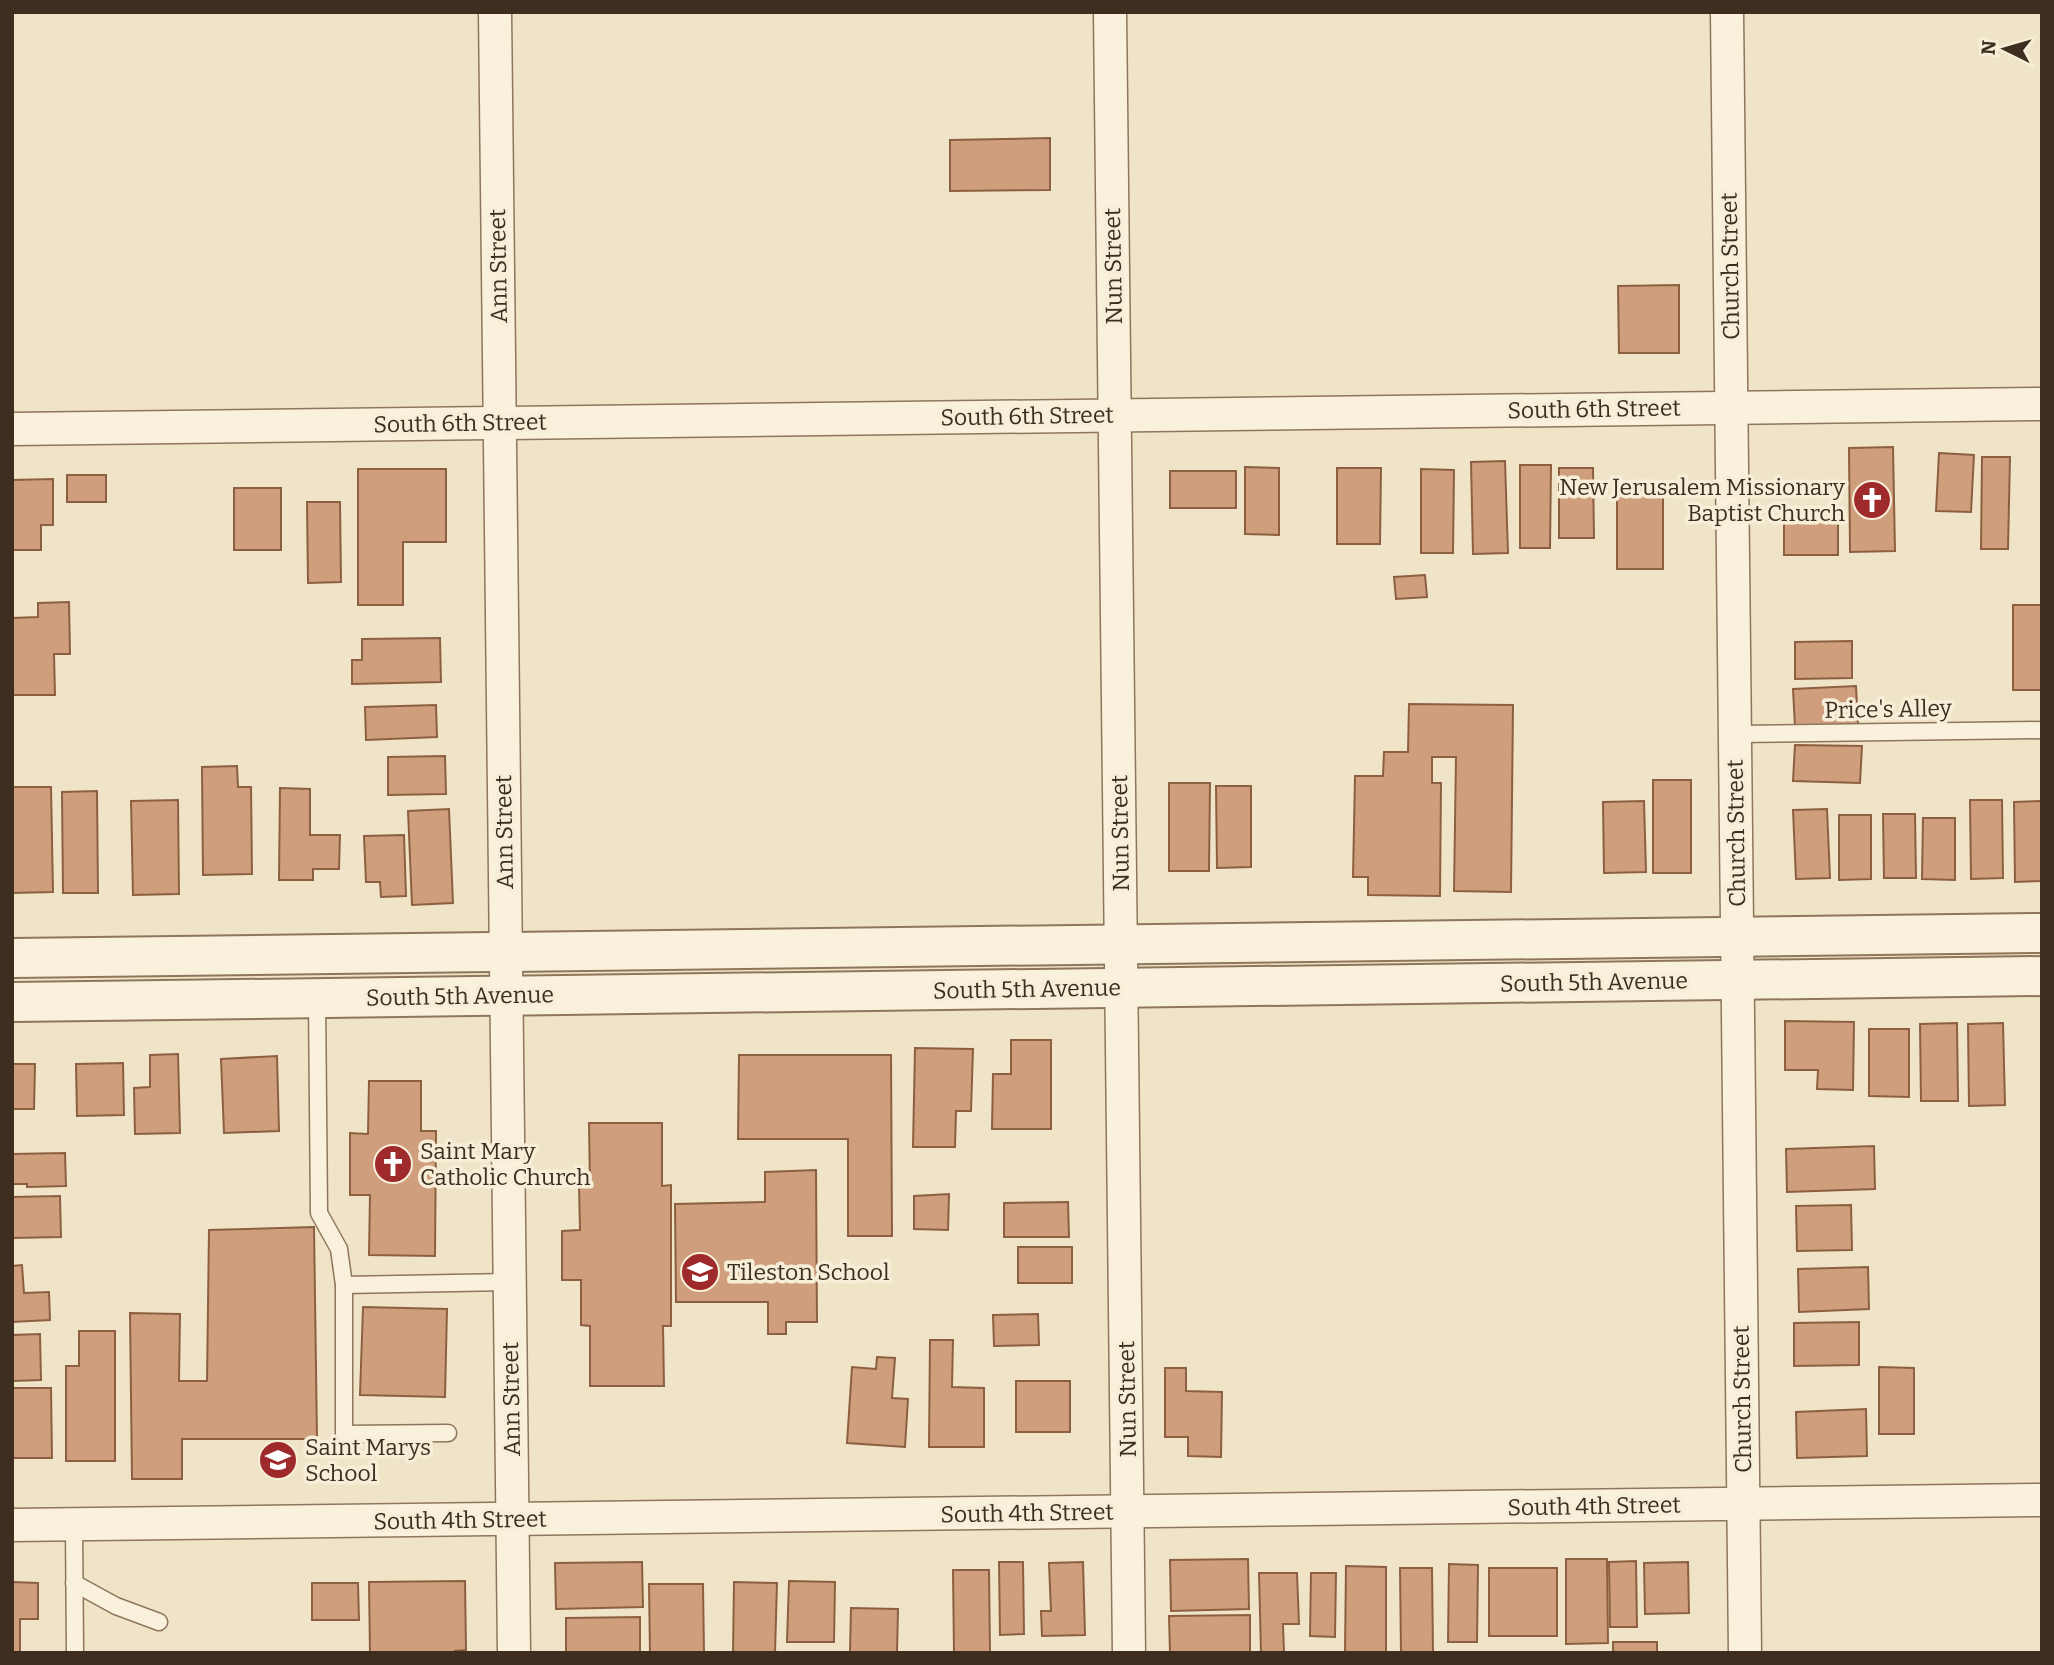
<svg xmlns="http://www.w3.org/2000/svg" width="2054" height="1665" viewBox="0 0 2054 1665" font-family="Bitter,serif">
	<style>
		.building { fill: #cf9f7d; stroke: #8d5f41; stroke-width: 2 }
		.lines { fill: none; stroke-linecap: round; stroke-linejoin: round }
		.service-casing { stroke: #8d765c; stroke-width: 19 }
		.minor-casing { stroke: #8d765c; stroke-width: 35 }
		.tertiary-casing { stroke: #8d765c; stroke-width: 42 }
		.service { stroke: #faf1dc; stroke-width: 16 }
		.minor { stroke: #faf1dc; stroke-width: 32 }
		.tertiary { stroke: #faf1dc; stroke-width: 38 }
		.labels { text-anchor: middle; stroke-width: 7; stroke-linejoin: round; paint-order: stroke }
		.street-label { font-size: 23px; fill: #3d2e20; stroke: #f7eed8 }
		.poi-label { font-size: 23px; fill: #3d2e20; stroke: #f7eed8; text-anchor: start }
	</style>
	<rect width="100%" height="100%" fill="#f0e4c8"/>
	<g class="building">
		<path d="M1050,138V190L950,191V140Z"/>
		<path d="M1679,285V353H1619L1618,286Z"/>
		<path d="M1893,447L1895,551L1850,552L1849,448Z"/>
		<path d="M1939,453L1974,455L1971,512L1936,511Z"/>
		<path d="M1982,457H2010L2008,549H1981Z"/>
		<path d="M1505,461L1508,553L1473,554L1471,462Z"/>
		<path d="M1520,465H1551L1550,548H1520Z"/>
		<path d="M1245,467L1279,468V535L1245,534Z"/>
		<path d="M1337,468H1381L1380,544H1337Z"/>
		<path d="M1559,468H1593L1594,538H1559Z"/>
		<path d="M358,469H446V542H403V605H358Z"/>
		<path d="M1421,469L1454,470L1453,553H1421Z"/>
		<rect x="1170" y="471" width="66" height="37"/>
		<rect x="67" y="475" width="39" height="27"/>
		<path d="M53,479V525H41V550H12V480Z"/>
		<rect x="234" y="488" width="47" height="62"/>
		<path d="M1617,488L1663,489V569H1617Z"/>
		<path d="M307,502H340L341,582L308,583Z"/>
		<rect x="1784" y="513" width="54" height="42"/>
		<path d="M1425,575L1427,597L1396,599L1394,577Z"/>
		<path d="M69,602L70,654H54L55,695H12V618L38,617V603Z"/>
		<rect x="2013" y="605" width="29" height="85"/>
		<path d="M440,638L441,682L352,684V660H362V639Z"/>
		<path d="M1852,641V678L1795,679V642Z"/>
		<path d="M1856,686L1858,724L1795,727L1793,689Z"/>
		<path d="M1409,704L1513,705L1511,892L1454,891L1456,757H1432V783H1441L1440,896L1368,895V877H1353L1355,776H1383L1384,752H1408Z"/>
		<path d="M436,705L437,737L366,740L365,707Z"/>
		<path d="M1795,745L1862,746L1860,783L1793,781Z"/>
		<path d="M445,756L446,794L388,795V757Z"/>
		<path d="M237,766L238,787H251L252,874L203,875L202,767Z"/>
		<rect x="1653" y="780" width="38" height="93"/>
		<path d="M1169,783H1210L1209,871H1169Z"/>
		<path d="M1216,786H1251V867L1217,868Z"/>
		<path d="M12,787H51L53,892L12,893Z"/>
		<path d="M280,788L310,789V835H340L339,869H313V880H279Z"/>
		<path d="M97,791L98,893H63L62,792Z"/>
		<path d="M178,800L179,894L133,895L131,801Z"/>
		<path d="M1970,800H2002L2003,878L1971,879Z"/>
		<path d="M1644,801L1646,872L1604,873L1603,802Z"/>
		<path d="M2042,801V881L2015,882L2014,802Z"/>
		<path d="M449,809L453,903L412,905L408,811Z"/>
		<path d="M1827,809L1830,878L1796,879L1793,810Z"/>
		<path d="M1883,814H1915L1916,878H1884Z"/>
		<path d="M1839,815H1871V879L1839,880Z"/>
		<path d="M1923,818H1955V880L1922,879Z"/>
		<path d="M404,835L406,896L381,897L380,882H366L364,836Z"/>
		<path d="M1785,1021L1854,1022L1853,1090L1817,1089L1818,1070H1785Z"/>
		<path d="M1957,1023L1958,1101H1921L1920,1024Z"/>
		<path d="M2003,1023L2005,1105L1969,1106L1968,1024Z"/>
		<path d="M1869,1029H1909V1097L1869,1096Z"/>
		<path d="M1011,1040H1051V1129H992L993,1074H1011Z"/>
		<path d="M915,1048L973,1049L971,1111H956L955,1147H913Z"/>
		<path d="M178,1054L180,1133L135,1134L134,1088L150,1087V1055Z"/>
		<path d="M739,1055H891L892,1236H848V1139H738Z"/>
		<path d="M277,1056L279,1131L224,1133L221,1059Z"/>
		<path d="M123,1063L124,1115L77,1116L76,1064Z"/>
		<path d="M12,1064H35L34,1109H12Z"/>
		<path d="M369,1081H421V1131H436L435,1256L369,1255L370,1195H350V1133L368,1134Z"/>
		<path d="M589,1123H662V1186L671,1185V1326H663L664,1386H590V1326L581,1325V1280H562V1231L580,1230L579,1185H590Z"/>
		<path d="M1874,1146L1875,1189L1787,1192L1786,1149Z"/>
		<path d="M65,1153L66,1186L27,1187V1184H12V1154Z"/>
		<path d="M816,1170L817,1322H786V1334H768V1302H676L675,1204L765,1202V1172Z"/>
		<path d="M949,1194L948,1230L914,1229V1196Z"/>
		<path d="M60,1196L61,1237L12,1238V1197Z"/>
		<path d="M1068,1202L1069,1237H1004V1203Z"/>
		<path d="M1851,1205L1852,1250L1797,1251L1796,1206Z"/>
		<path d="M314,1227L317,1439H182V1479H132L130,1313L180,1314L179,1381H207L209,1230Z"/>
		<rect x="1018" y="1247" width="54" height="36"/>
		<path d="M22,1265L24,1293L49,1292L50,1320L12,1322V1266Z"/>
		<path d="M1868,1267L1869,1309L1799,1312L1798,1269Z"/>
		<path d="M363,1307L447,1309L445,1397L360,1395Z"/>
		<path d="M1038,1314L1039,1345L994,1346L993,1315Z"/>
		<path d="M1859,1322V1365L1794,1366V1323Z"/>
		<path d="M79,1331H115V1461H66V1366H79Z"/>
		<path d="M40,1334L41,1380L12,1381V1335Z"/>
		<path d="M930,1340H953L952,1387L984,1388V1447H929Z"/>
		<path d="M877,1357L895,1358L892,1398L908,1399L905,1447L847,1443L852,1367L876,1369Z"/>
		<path d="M1879,1367L1914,1368V1434H1879Z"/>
		<path d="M1165,1368H1186V1391L1222,1392L1221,1457L1188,1456V1437H1165Z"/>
		<rect x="1016" y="1381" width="54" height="51"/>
		<path d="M12,1388H51L52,1458H12Z"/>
		<path d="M1866,1409L1867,1456L1797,1458L1796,1412Z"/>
		<path d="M1248,1559L1249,1609L1171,1611L1170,1560Z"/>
		<path d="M1566,1559H1607L1608,1643L1566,1644Z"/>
		<path d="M1636,1561L1637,1627H1610L1609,1562Z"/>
		<path d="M642,1562L643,1607L556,1609L555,1563Z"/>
		<path d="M999,1562H1023L1024,1634L1000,1635Z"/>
		<path d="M1083,1562L1085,1635L1042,1636L1041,1611H1051L1049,1563Z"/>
		<path d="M1688,1562L1689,1613L1645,1614L1644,1563Z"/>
		<path d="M1449,1564L1478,1565L1477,1642H1448Z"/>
		<path d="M1346,1566L1386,1567V1653H1345Z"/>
		<path d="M1400,1568H1432L1433,1653H1401Z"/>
		<rect x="1489" y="1568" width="68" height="68"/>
		<path d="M953,1570H989L990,1653H954Z"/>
		<path d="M1259,1573H1297L1299,1624H1283L1284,1653H1261Z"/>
		<path d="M1311,1573H1336L1335,1637L1310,1636Z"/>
		<path d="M465,1581L466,1650L455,1651V1653H370L369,1582Z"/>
		<path d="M789,1581L835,1582L834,1642H787Z"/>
		<path d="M12,1582L38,1583V1619H20V1653H12Z"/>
		<path d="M734,1582L777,1583L775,1653H733Z"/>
		<path d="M312,1583H358L359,1620H312Z"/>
		<path d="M649,1584H703L704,1653H650Z"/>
		<path d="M851,1608L898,1609L897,1653H850Z"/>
		<path d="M1250,1615V1653H1170L1169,1616Z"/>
		<path d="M640,1617V1653H566V1618Z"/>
		<rect x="1613" y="1642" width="44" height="11"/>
	</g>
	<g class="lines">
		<defs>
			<g id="service">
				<path d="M1735,734L2042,730"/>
				<path d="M317,998L319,1213L339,1249L344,1285L509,1282"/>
				<path d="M344,1285V1434L448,1433"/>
				<path d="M74,1525L75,1653"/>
				<path d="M74,1583L116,1606L159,1622"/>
			</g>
			<g id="minor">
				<path d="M495,12L514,1653"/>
				<path d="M1110,12L1129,1653"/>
				<path d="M1727,12L1745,1653"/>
				<path d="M12,429L2042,404"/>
				<path d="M12,1525L2042,1500"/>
			</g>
			<g id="tertiary">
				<path d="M12,958L2042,933"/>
				<path d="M12,1002L2042,976"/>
			</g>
		</defs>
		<use href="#service" class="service-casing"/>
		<use href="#minor" class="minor-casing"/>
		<use href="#tertiary" class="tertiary-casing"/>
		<use href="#service" class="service"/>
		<use href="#minor" class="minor"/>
		<use href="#tertiary" class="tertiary"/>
	</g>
	<defs>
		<symbol id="church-disc" viewBox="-11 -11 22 22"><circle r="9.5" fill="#9e2a2b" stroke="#f7eed8"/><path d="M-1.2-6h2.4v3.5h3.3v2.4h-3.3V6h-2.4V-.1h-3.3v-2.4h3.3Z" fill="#fff"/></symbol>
		<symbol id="school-disc" viewBox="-11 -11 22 22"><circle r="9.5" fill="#9e2a2b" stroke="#f7eed8"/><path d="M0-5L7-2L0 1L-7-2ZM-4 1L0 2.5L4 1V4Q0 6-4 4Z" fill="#fff"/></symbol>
	</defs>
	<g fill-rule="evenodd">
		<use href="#church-disc" x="1850" y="478" width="44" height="44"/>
		<use href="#church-disc" x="371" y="1142" width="44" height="44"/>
		<use href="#school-disc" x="678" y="1250" width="44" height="44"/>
		<use href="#school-disc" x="256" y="1438" width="44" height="44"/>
	</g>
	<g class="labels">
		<g class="street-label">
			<text transform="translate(498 266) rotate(-91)" y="8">Ann Street</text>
			<text transform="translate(1113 266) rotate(-91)" y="8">Nun Street</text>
			<text transform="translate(1730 266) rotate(-91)" y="8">Church Street</text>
			<text transform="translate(1594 409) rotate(-1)" y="8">South 6th Street</text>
			<text transform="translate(1027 416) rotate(-1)" y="8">South 6th Street</text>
			<text transform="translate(460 423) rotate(-1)" y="8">South 6th Street</text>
			<text transform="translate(1888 709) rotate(-1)" y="8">Price's Alley</text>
			<text transform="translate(504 832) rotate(-91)" y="8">Ann Street</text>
			<text transform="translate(1120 833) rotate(-91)" y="8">Nun Street</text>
			<text transform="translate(1736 833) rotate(-91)" y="8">Church Street</text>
			<text transform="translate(1594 982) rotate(-1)" y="8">South 5th Avenue</text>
			<text transform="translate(1027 989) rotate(-1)" y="8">South 5th Avenue</text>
			<text transform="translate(460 996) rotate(-1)" y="8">South 5th Avenue</text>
			<text transform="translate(511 1399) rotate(-91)" y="8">Ann Street</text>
			<text transform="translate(1127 1399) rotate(-91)" y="8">Nun Street</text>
			<text transform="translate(1742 1399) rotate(-91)" y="8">Church Street</text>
			<text transform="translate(1594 1506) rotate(-1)" y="8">South 4th Street</text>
			<text transform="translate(1027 1513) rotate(-1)" y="8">South 4th Street</text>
			<text transform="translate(460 1520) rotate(-1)" y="8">South 4th Street</text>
		</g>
		<g class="poi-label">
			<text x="1845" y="495" text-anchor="end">New Jerusalem Missionary<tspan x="1845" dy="26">Baptist Church</tspan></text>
			<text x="420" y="1159">Saint Mary<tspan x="420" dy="26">Catholic Church</tspan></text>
			<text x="727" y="1280">Tileston School</text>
			<text x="305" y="1455">Saint Marys<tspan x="305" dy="26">School</tspan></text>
		</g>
	</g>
	<rect width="2054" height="1665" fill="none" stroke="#3d2e20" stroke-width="28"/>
	<g transform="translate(2005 49) rotate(275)" stroke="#f7eed8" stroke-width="5" paint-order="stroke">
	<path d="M0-5L12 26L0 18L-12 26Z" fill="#3d2e20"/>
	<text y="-10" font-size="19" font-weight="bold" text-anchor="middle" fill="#3d2e20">N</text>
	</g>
</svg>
